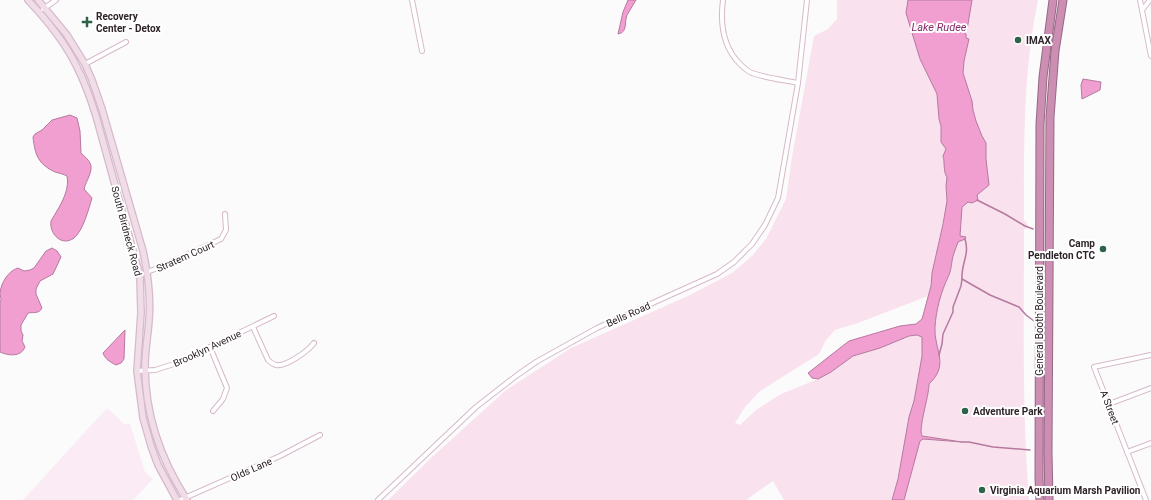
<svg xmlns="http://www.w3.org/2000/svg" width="1151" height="500" viewBox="0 0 1151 500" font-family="Roboto,sans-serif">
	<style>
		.built { fill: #fbebf4 }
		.green { fill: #f9e1ee }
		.water { fill: #f19ed1; stroke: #b6799f }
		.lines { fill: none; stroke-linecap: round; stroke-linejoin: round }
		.stream { stroke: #b6799f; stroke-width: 1.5 }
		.street-casing { stroke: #d6b9ca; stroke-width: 6 }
		.secondary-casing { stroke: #d6b9ca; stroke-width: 8 }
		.highway-casing { stroke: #956983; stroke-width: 9 }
		.street { stroke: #fff; stroke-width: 4 }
		.secondary { stroke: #f0dde8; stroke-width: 5.5 }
		.highway { stroke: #cd8eb4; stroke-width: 7 }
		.poi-dot { fill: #2d6349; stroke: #fff; stroke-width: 1.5 }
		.labels { text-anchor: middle; stroke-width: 4; stroke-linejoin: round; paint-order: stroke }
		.poi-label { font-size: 10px; font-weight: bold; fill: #2d2329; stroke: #fff; text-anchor: start }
		.street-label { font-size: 10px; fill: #2d2329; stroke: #fff }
		.water-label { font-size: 11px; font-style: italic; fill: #862869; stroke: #fff }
	</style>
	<rect width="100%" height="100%" fill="#fbfbfb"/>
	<path class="built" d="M107,408L124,424H130L145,472L153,479L133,500H23Z"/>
	<g class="green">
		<path d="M837,0H908L906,13L920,59L937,94L939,119L941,126V142L946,149L943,156C945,162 943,172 947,177L946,186L947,201L932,273L931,286L928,296L858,323L835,330L826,340L819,354L760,391L745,407L735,423L740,425L756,410L781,394L818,379L831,372L853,356L880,348L909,336L917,335L922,337V356L914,401L909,417L898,479L892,500H784L773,481L746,500H388L431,458L506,390L571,348L690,295L732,273L752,256L766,239L786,199L792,157L814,36L828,29L837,19Z"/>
		<path d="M924,0H1038C1023,72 1024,146 1024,220L1026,221L1028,226L1024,230C1024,320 1022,410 1029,500H902L937,348C931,328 939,302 944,283L957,169Z"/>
	</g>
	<g class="water">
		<path d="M628,0H636C633,5 630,10 627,15C624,23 628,32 618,34L623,12Z"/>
		<path d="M908,0H972L967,30H965V34H966V38L969,39L964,61L963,73L972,101L973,110L976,121L982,136L986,143V159L989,185L977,195L978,200L972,203L968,202L962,207L960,236L966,237L965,239L958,242C957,246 955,249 954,253C951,261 952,270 948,277C941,292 936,310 935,327C934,351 950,364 929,384C929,397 918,428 922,436L962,442L923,439L920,441L904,500H892L898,479L909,417L914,401L922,356V337L917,335L909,336L880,348L853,356L831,372L818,379L812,378L808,373L849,341L900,326L916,324L922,319L931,286L932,273L943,224L947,201L946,186L947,177C943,172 945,162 943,156L946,149L941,142V126L939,119L937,94L920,59L906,13Z"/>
		<path d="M1083,79L1101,82L1100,90L1082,99L1081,85Z"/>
		<path d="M70,115L77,118L80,131L81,153C84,156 88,159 90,163C94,170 86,181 84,189L92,198C89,208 83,231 74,238C62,247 49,234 51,221C59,207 70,192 67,176C63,174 59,173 55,172C38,164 35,155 33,137L35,134L42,130L52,120Z"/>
		<path d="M52,248L57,251L61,257L53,274L40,281L36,289V294L42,308C39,314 34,312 28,313L21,325V331L23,335L22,341L25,347C21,357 9,356 0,352V302C2,298 0,298 0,293C1,283 8,271 18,268L24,271L30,270L34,268L46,251Z"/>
		<path d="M125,330L124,359L121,363L116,365C110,362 105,359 103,353Z"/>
	</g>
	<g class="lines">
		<g class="stream">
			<path d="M977,200L1005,214L1025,226L1033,229"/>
			<path d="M965,239C970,255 961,263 962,279L990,295L1019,307L1026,315L1034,321"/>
			<path d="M939,355L942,344L943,334L953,312V307L961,286L962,279"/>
			<path d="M962,442H969L993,447L1030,450"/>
		</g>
		<defs>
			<g id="street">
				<path d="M412,0L422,51"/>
				<path d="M723,0C720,23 722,46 740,64C743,67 747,71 752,73C766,78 783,80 798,83"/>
				<path d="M1140,0L1151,56"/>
				<path d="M43,9L56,0"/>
				<path d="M1142,10L1150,0"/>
				<path d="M85,64L126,42"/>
				<path d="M147,272L163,266L221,239L226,230L225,214"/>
				<path d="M253,327L268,360C270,362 272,364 276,365C286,367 308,351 314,343"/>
				<path d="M210,347L227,388L223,399L213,411"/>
				<path d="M137,371L155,370L177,363L274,316"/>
				<path d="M1109,404L1151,388"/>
				<path d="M1127,452L1151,443"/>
				<path d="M180,500L280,456L320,435"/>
				<path d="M378,500L476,407L516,376L536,362L597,328L717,274L734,262L752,244L765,225L778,198L798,83L807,0"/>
				<path d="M1146,500L1094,367L1151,355"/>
			</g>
			<g id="secondary">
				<path d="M28,0C47,20 65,42 77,67C85,83 91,100 96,116L140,276L141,313L137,371L143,418L151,446L158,465L177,500"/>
				<path d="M38,0L67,35L85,64L92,80L102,109L143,251C148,274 151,297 149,320C148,336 145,350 145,366C145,414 161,460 187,500"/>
			</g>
			<g id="highway">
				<path d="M1040,500L1039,478L1040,124L1043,77L1053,0"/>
				<path d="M1049,500L1048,452L1050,117L1055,51L1063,0"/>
			</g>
		</defs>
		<use href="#street" class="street-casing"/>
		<use href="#secondary" class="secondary-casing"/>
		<use href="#highway" class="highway-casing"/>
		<use href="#street" class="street"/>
		<use href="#secondary" class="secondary"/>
		<use href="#highway" class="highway"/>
	</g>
	<g class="poi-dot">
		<path d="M85 16h4v4h4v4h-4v4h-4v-4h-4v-4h4z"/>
		<circle cx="1018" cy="40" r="4"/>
		<circle cx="1103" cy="249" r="4"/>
		<circle cx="965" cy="411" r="4"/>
		<circle cx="982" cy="490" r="4"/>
	</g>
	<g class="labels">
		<g class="poi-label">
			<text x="96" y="20">Recovery<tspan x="96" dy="12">Center - Detox</tspan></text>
			<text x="1026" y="44">IMAX</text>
			<text x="1095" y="247" text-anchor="end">Camp<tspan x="1095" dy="12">Pendleton CTC</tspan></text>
			<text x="973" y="415">Adventure Park</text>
			<text x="990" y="494">Virginia Aquarium Marsh Pavilion</text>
		</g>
		<g class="street-label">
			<text transform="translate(127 231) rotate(75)" y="4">South Birdneck Road</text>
			<text transform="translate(185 256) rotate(-24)" y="4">Stratem Court</text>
			<text transform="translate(628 314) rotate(-24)" y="4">Bells Road</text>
			<text transform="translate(1039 321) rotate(-90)" y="4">General Booth Boulevard</text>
			<text transform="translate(207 348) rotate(-25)" y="4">Brooklyn Avenue</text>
			<text transform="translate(1110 407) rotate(69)" y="4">A Street</text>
			<text transform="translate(251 469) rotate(-24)" y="4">Olds Lane</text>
		</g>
		<g class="water-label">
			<text x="939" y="31">Lake Rudee</text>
		</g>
	</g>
</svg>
